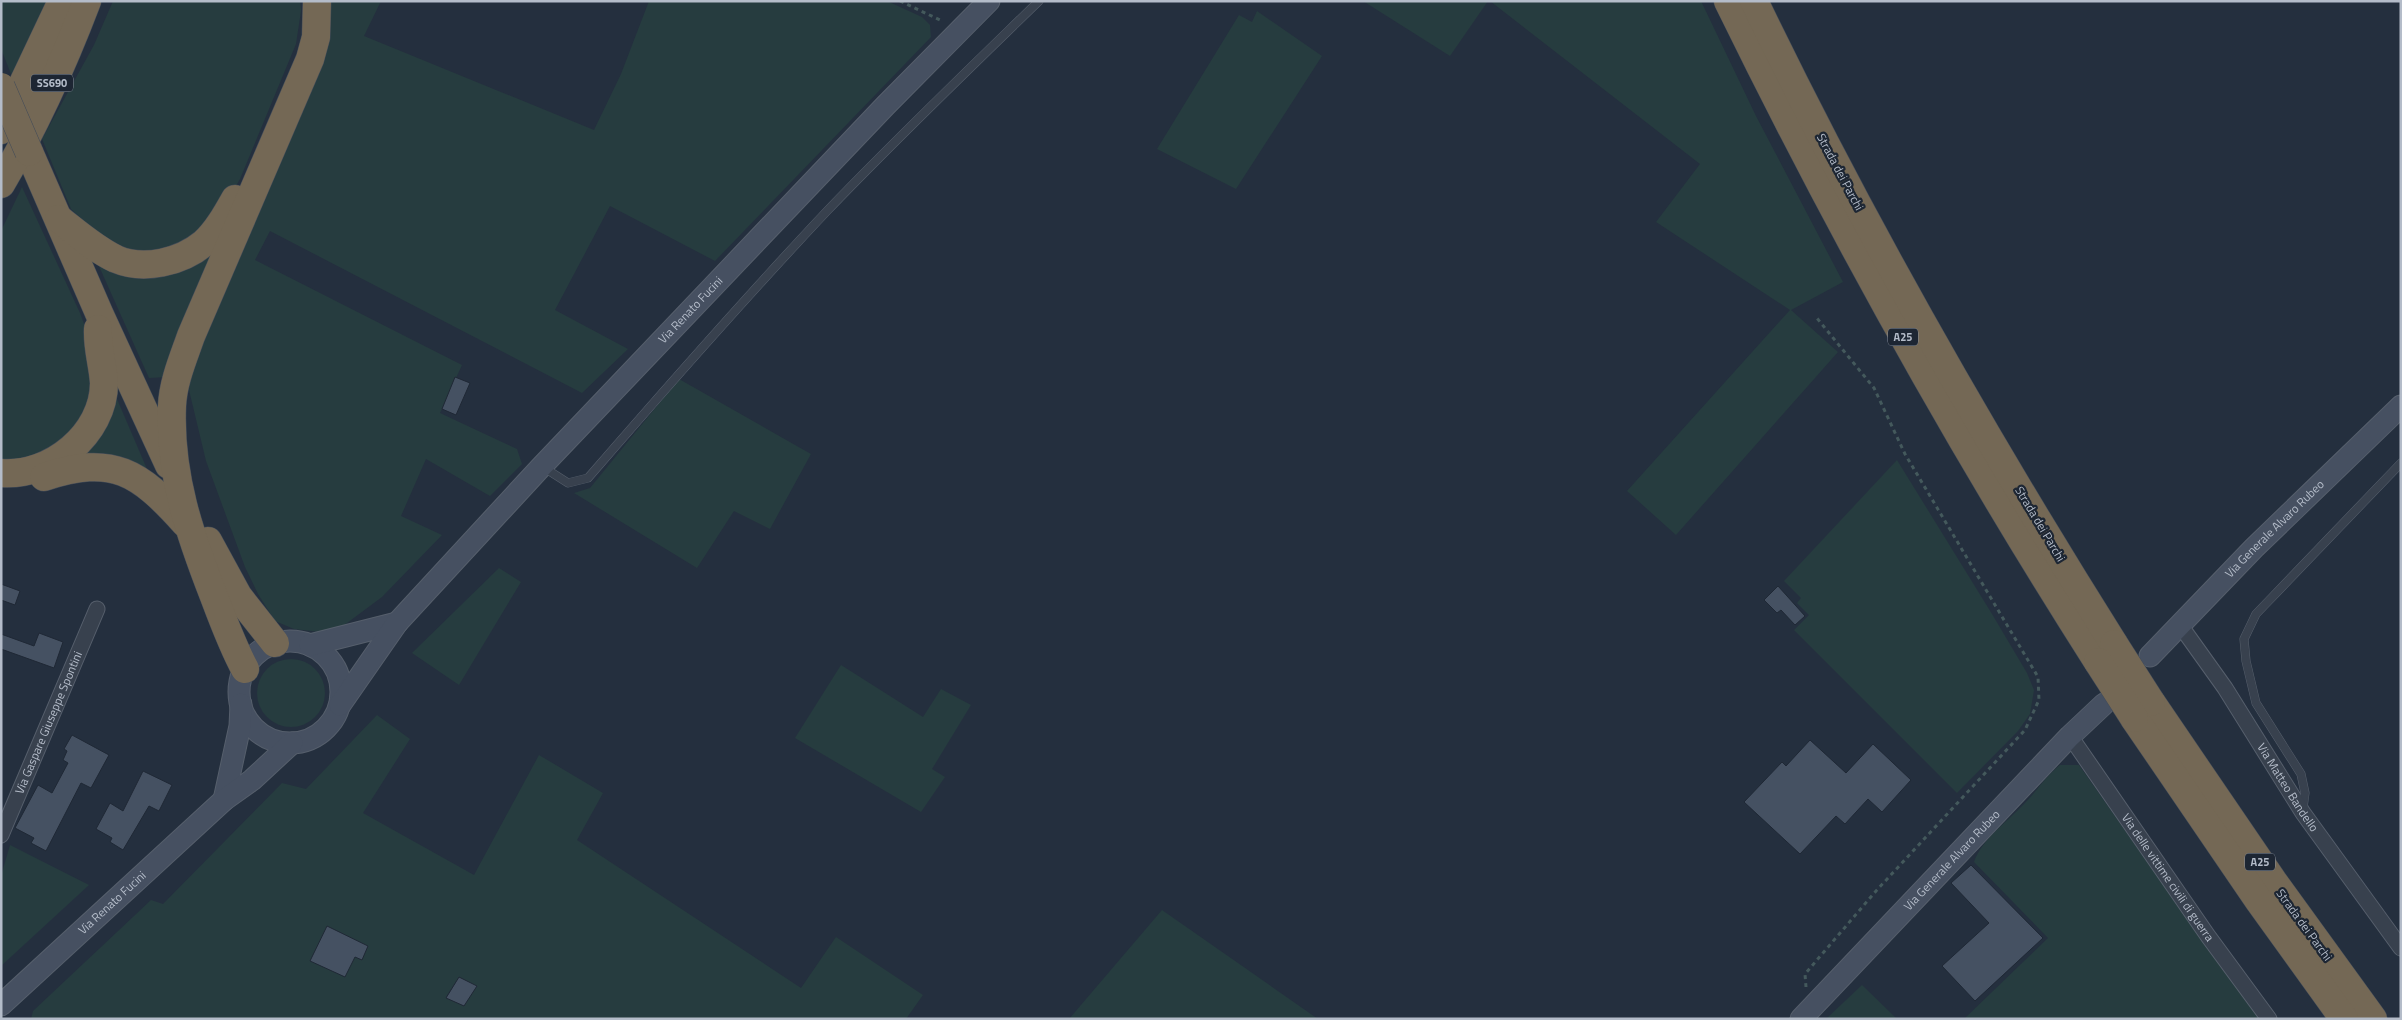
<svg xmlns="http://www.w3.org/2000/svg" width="2402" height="1020" viewBox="0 0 2402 1020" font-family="'Titillium Web',sans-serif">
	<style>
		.green { fill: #263c3f; fill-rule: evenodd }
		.building { fill: #455162; stroke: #1f2835 }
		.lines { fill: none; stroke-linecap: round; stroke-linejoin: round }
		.lane-casing { stroke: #565f6c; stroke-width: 9 }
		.street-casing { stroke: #565f6c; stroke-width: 17 }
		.secondary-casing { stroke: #565f6c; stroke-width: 23 }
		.highway-casing { stroke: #434c59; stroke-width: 29 }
		.path { stroke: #44595c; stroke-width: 3; stroke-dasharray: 4 4; stroke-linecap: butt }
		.lane { stroke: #38414e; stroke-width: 8 }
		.street { stroke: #38414e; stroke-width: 15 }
		.secondary { stroke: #465061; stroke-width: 21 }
		.highway { stroke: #746855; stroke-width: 28 }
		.highway-bridge-casing { stroke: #434c59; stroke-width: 29; stroke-linecap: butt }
		.highway-bridge { stroke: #746855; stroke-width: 28 }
		.labels { text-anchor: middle; stroke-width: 4.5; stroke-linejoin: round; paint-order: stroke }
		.shield { fill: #1d2633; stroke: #878f9c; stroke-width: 1 }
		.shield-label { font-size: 11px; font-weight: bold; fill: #b4bcc9 }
		.street-label { font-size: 12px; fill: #b4bcc9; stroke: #1d2633 }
	</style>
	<rect width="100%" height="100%" fill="#242f3e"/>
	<g class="green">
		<path d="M1,1H47L13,79L1,49Z"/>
		<path d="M113,1H300L301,11L296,44L240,179L221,212L190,244L146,255L109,244L71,209L42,139L94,45Z"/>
		<path d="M325,1H381L364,36L594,130L621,74L649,1H887L922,17L930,25L931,37L715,261L610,206L555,310L628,349L582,393L270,231L255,260L462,365L440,413L517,449L522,464L490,496L426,459L401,516L442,535L382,597L343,626L320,632L294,629L275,621L258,594L245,567L206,461L189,390L193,354Z"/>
		<path d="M1363,1H1488L1450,56Z"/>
		<path d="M1490,1H1701L1756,116L1843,282L1791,310L1838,352L1676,535L1627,491L1790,310L1656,222L1700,164Z"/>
		<path d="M1257,11L1322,56L1236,189L1157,149L1239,15L1252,22Z"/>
		<path d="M22,187L80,313L96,356L93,410L54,454L1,464V231Z"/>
		<path d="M216,244L167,377L149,378L94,255L102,258Z"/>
		<path d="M679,379L811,454L770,529L734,511L697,568L574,493L590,488Z"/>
		<path d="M114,392L147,469L130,461L82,455Z"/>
		<path d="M1897,460L1992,614L2027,673L2034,690L2030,714L2018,731L1957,793L1794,630L1809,615L1797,603L1801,598L1784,581Z"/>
		<path d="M499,568L521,582L459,685L412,653Z"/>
		<circle cx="291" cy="693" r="34"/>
		<path d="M841,665L923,717L941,689L971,705L932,769L945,777L921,812L795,738Z"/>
		<path d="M377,715L410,739L363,813L474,875L539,755L603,793L577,840L801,988L836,937L923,995L906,1019H31L33,1011L151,900L163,904L282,783L306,789ZM459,977L476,986L464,1006L446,997Z"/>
		<path d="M2060,765H2079L2199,936L2260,1019H1964L2048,938L1974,862C1982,839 2007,822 2024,804C2037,791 2045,777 2060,765Z"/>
		<path d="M10,845L89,885L1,966V876Z"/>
		<path d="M1162,910L1318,1019H1069Z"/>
		<path d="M1862,985L1897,1019H1826Z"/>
	</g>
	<g class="building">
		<path d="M455,377L470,383L456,415L442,409Z"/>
		<path d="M1,584L20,591L15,605L1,600Z"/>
		<path d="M1778,586L1805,616L1795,625L1781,610L1777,613L1764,600Z"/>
		<path d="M39,633L63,642L54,668L1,649V634L34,646Z"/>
		<path d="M72,735L109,755L91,788L81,783L46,851L31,843L34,838L15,828L38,785L52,793L68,763L63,760L67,751L64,749Z"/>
		<path d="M1810,740L1846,773L1873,744L1911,780L1882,812L1868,799L1845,824L1836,816L1800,854L1744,802L1782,762L1786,766Z"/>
		<path d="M143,771L172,785L159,811L149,806L123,850L110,842L112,838L96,829L110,803L123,811Z"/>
		<path d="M1971,865L2043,938L1975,1001L1942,966L1989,923L1951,883Z"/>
		<path d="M327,926L368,946L362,960L355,957L345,977L310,961Z"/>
		<path d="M459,977L477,986L464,1006L446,998Z"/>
	</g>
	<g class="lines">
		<defs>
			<g id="lane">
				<path d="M543,467L568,483L588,478C666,388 745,298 827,211C896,139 968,70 1039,1"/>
				<path d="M2303,808L2305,793L2301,774L2256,703L2246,661L2244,639L2256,614L2401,463"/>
			</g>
			<g id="street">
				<path id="s1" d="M2180,625L2225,688L2303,813L2401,948"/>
				<path id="s2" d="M2070,736L2208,936L2269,1019"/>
				<path id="s3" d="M1,835L97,609"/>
			</g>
			<g id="secondary">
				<circle cx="290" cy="692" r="51"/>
				<path d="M310,645L397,623"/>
				<path id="s4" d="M2150,656L2254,548L2401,406"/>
				<path id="s5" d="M340,705L397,623L542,466L886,105L989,1"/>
				<path d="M224,800L240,726L241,704"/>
				<path id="s6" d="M1,1005L224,800L252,780L292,743"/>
				<path id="s7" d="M1801,1019L2070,736L2104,704"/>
			</g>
			<g id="highway">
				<path d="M1728,1C1839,228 1962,449 2098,662"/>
				<path d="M1754,1C1861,223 1983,436 2114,644"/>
				<path d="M1,130L62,1"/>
				<path d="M29,152L99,313L169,465"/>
				<path d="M1,184C35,126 63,64 87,1"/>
				<path d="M59,219C77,233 95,249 116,259C144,271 181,262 204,243C217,231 226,215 235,199"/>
				<path d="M1,473C51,477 104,434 104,383C103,365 97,348 98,329"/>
				<path d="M44,477C113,454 139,472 185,523"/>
				<path d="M208,541L238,596L275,643"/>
				<path d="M245,669C233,647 224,623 215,599C190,535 169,476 172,406C173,382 183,359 191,336L310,59L316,37L317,1"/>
				<path d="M2151,702L2273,881L2373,1019"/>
				<path d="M2134,718L2259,901L2344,1019"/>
			</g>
		</defs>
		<use href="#lane" class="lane-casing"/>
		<use href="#street" class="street-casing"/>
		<use href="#secondary" class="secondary-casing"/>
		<use href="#highway" class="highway-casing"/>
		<g class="path">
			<path d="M900,1L942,21"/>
			<path d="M1806,987L1805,974L1876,891L2025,730L2039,700L2038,677L1905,454L1874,388L1816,317"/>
		</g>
		<use href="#lane" class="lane"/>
		<use href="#street" class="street"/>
		<use href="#secondary" class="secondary"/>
		<use href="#highway" class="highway"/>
		<defs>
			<g id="highway-bridge">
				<path d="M1,87L29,152"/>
				<path d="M2114,644L2151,702"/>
				<path d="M2098,662L2134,718"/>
			</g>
		</defs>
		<use href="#highway-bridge" class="highway-bridge-casing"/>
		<use href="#highway-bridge" class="highway-bridge"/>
	</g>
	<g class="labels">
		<g class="shield">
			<rect x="31" y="74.5" width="42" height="17" rx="4"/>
			<rect x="1888" y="328.5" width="30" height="17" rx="4"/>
			<rect x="2245" y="853.5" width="30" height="17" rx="4"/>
		</g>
		<g class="shield-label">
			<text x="52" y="87">SS690</text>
			<text x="1903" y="341">A25</text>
			<text x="2260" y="866">A25</text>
		</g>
		<g class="street-label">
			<text transform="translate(1840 172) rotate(62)" y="4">Strada dei Parchi</text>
			<text dy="4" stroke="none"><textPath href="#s5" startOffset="529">Via Renato Fucini</textPath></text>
			<text transform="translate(2040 524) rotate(59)" y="4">Strada dei Parchi</text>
			<text dy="4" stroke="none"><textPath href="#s4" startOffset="178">Via Generale Alvaro Rubeo</textPath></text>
			<text dy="4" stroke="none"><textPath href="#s3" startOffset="122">Via Gaspare Giuseppe Spontini</textPath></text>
			<text dy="4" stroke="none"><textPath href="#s1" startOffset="195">Via Matteo Bandello</textPath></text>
			<text dy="4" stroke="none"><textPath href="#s7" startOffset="219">Via Generale Alvaro Rubeo</textPath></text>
			<text dy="4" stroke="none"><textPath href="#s2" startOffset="172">Via delle vittime civili di guerra</textPath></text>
			<text dy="4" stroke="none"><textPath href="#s6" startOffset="151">Via Renato Fucini</textPath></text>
			<text transform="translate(2304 925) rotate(54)" y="4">Strada dei Parchi</text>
		</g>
	</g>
	<rect width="2402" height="1020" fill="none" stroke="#b4bcc9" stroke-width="5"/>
</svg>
